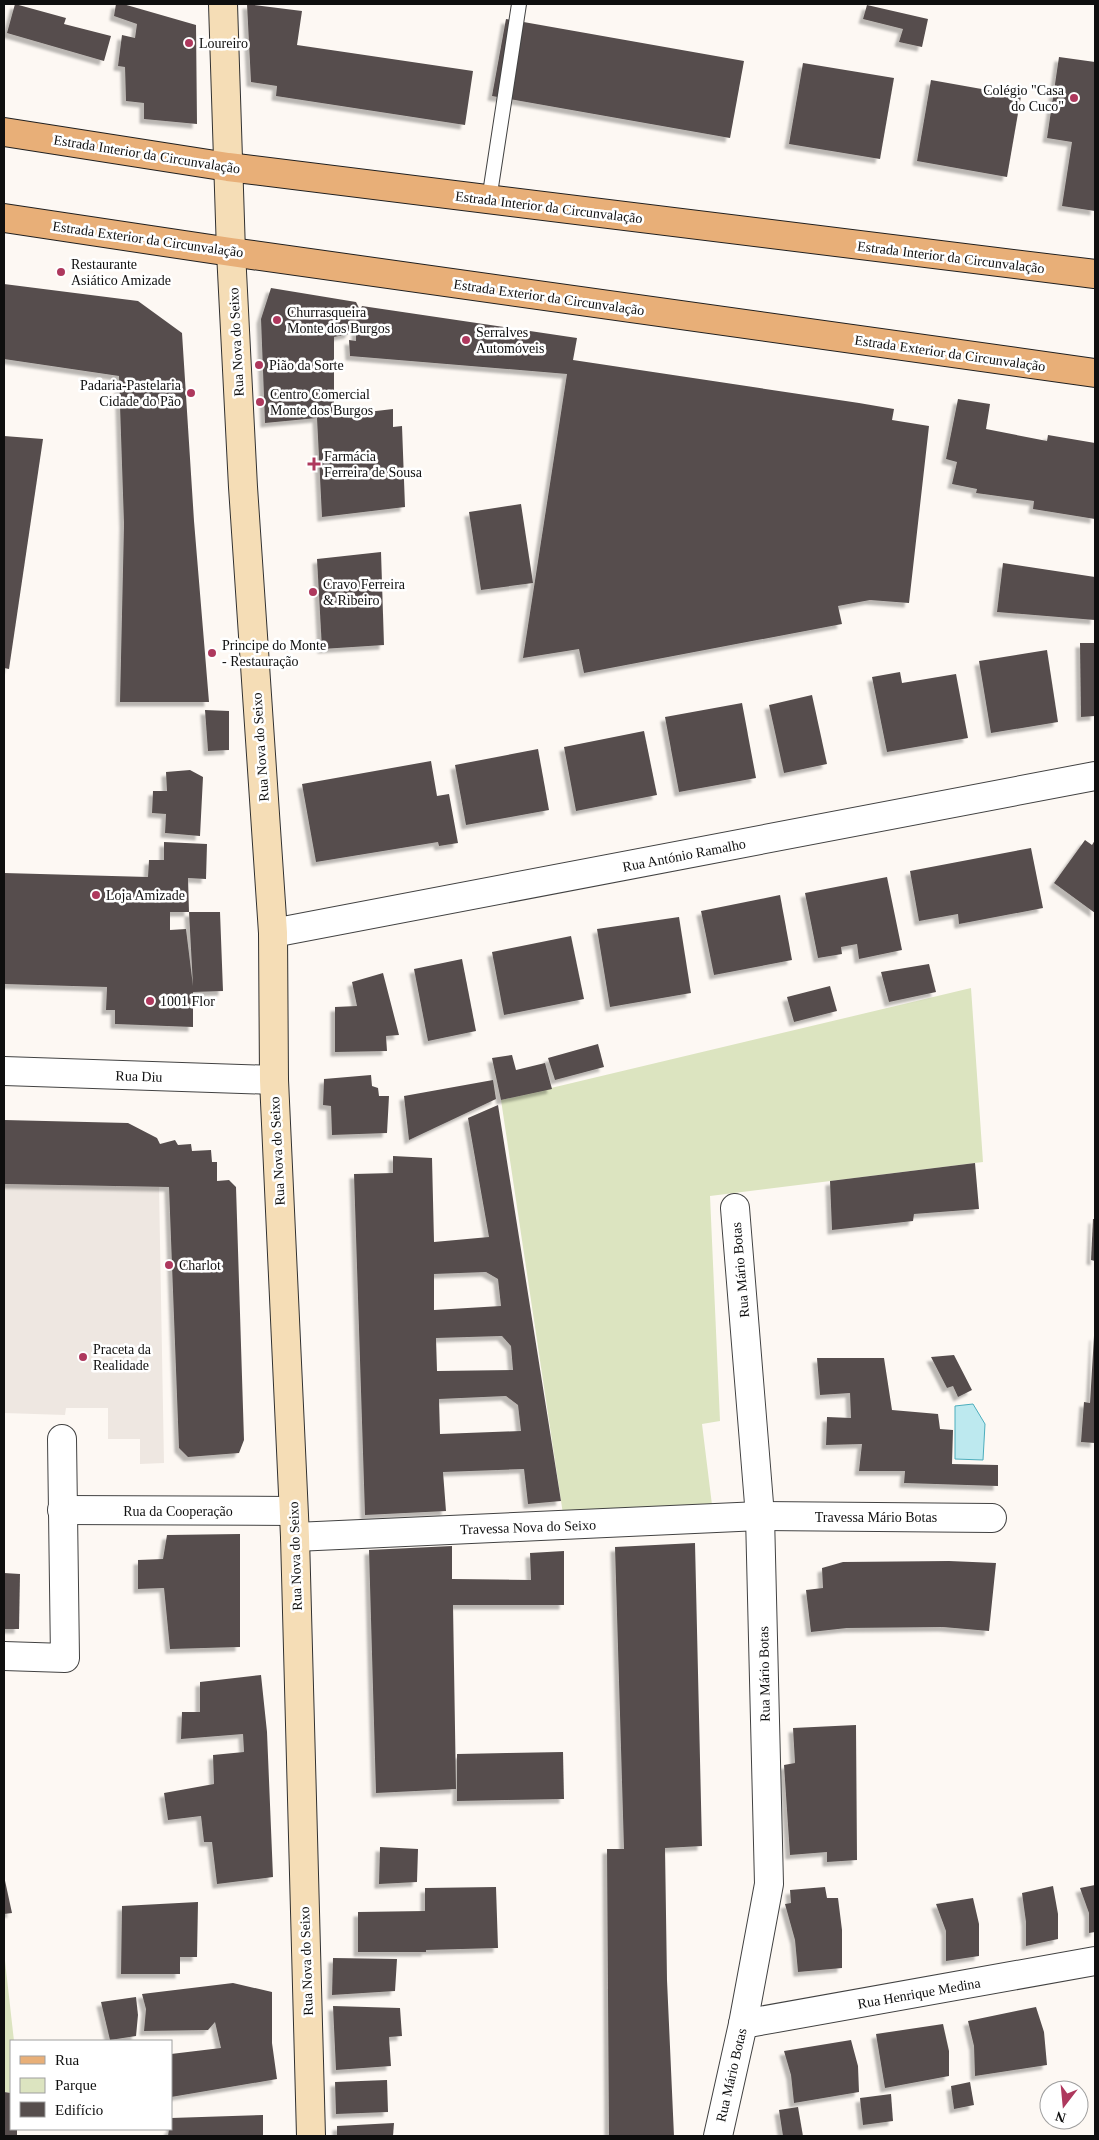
<svg xmlns="http://www.w3.org/2000/svg" width="1099" height="2140" viewBox="0 0 1099 2140" font-family="Georgia,serif">
	<style>
		.green { fill: #dce4c0 }
		.plaza { fill: #eee7e1 }
		.water { fill: #bde9ef; stroke: #4daebd }
		.building { fill: #564e4d; fill-rule: evenodd; filter: url(#shadow) }
		.lines { fill: none; stroke-linecap: round; stroke-linejoin: round }
		.service-casing { stroke: #424242; stroke-width: 16 }
		.minor-casing { stroke: #424242; stroke-width: 30 }
		.secondary-casing { stroke: #313131; stroke-width: 30 }
		.primary-casing { stroke: #202020; stroke-width: 30 }
		.service { stroke: #fff; stroke-width: 14 }
		.minor { stroke: #fff; stroke-width: 28 }
		.secondary { stroke: #f5ddb6; stroke-width: 28 }
		.primary { stroke: #e8af78; stroke-width: 28 }
		.poi-dot { fill: #ae385d; stroke: #fff; stroke-width: 2 }
		.labels { text-anchor: middle; stroke-width: 5; stroke-linejoin: round; paint-order: stroke }
		.poi-label { font-size: 14px; fill: #0f0f0f; stroke: #fff; text-anchor: start }
		.street-label { font-size: 14px; fill: #0f0f0f; stroke: #fff }
	</style>
	<defs>
		<filter id="shadow"><feDropShadow dx="-4.5" dy="4.5" stdDeviation="1" flood-color="#0004"/></filter>
	</defs>
	<rect width="100%" height="100%" fill="#fdf8f3"/>
	<g class="green">
		<path d="M971,988L983,1162L710,1196L720,1421L702,1424L712,1505L563,1514L501,1100Z"/>
		<path d="M4,1952L14,2041H11V2093L4,2092Z"/>
	</g>
	<path class="plaza" d="M4,1184L159,1187L164,1463L140,1464V1439H108V1408H66L65,1415L4,1413Z"/>
	<path class="water" d="M973,1404L985,1424L983,1460L955,1459V1406Z"/>
	<g class="building">
		<path d="M15,4L66,18L64,24L111,36L104,61L7,33Z"/>
		<path d="M116,4H123L196,25L197,124L144,119V103L126,101L125,67L118,66L122,35L135,38L137,24L114,16Z"/>
		<path d="M247,4L302,11L297,45L473,71L465,125L276,96L277,86L251,82Z"/>
		<path d="M867,5L928,19L922,47L899,42L903,29L863,19Z"/>
		<path d="M506,19L744,61L730,138L492,96Z"/>
		<path d="M1059,57L1095,62V211L1062,206L1072,142L1047,138Z"/>
		<path d="M803,63L894,78L880,159L789,144Z"/>
		<path d="M931,80L1021,96L1007,177L917,161Z"/>
		<path d="M4,284L138,301L182,333L194,521L209,702H120L124,524L119,376L4,359Z"/>
		<path d="M271,288L356,302L360,310L362,306L577,338L573,360L859,403L894,409L892,420L929,426L909,603L870,600L838,606L842,624L584,673L579,649L523,658L567,374L350,356L349,340L356,341V320L349,334L334,337V416L393,409V427L402,426L405,507L322,517L317,418L265,423L261,319Z"/>
		<path d="M958,399L990,404L986,429L1047,441L1048,435L1095,443V519L1033,509L1034,501L976,493L977,489L952,484L957,462L946,459Z"/>
		<path d="M4,436L43,439L9,669L4,668Z"/>
		<path d="M521,504L533,583L481,590L469,512Z"/>
		<path d="M381,552L384,645L322,649L317,559Z"/>
		<path d="M1003,563L1095,577V620L997,612Z"/>
		<path d="M1080,643H1095V716L1081,717Z"/>
		<path d="M1047,650L1058,722L991,733L979,661Z"/>
		<path d="M900,672L902,683L956,674L968,738L887,752L872,677Z"/>
		<path d="M812,695L827,764L784,773L769,705Z"/>
		<path d="M742,703L756,778L679,792L665,717Z"/>
		<path d="M205,710L229,711V750L208,751Z"/>
		<path d="M644,731L657,795L576,811L564,747Z"/>
		<path d="M538,749L549,810L466,825L455,765Z"/>
		<path d="M431,761L437,796L449,794L458,843L439,846L438,842L316,862L302,784Z"/>
		<path d="M190,770L203,777L200,836L165,833L166,814L152,813L153,791H167L166,772Z"/>
		<path d="M1085,840L1092,845L1095,840V913L1054,883Z"/>
		<path d="M164,842L207,844L206,879L188,878L189,912H220L223,991L193,992V1027L115,1024V1010H106L107,987L4,984V873L148,877L149,860H164ZM170,912H189L193,986L186,929L170,930Z"/>
		<path d="M1031,848L1043,908L959,924L958,914L919,921L910,871Z"/>
		<path d="M887,877L902,950L859,959L857,944L841,947L842,954L818,958L805,893Z"/>
		<path d="M780,895L792,960L714,975L701,911Z"/>
		<path d="M679,917L691,993L610,1007L597,929Z"/>
		<path d="M571,936L584,999L504,1015L492,952Z"/>
		<path d="M462,959L476,1031L428,1041L414,969Z"/>
		<path d="M929,964L936,992L889,1002L881,972Z"/>
		<path d="M383,973L399,1035L386,1036L387,1051L335,1052V1007L357,1006L352,982Z"/>
		<path d="M830,986L837,1011L794,1022L787,997Z"/>
		<path d="M598,1044L604,1067L555,1080L548,1058Z"/>
		<path d="M512,1055L516,1070L545,1063L552,1089L501,1100L492,1058Z"/>
		<path d="M371,1075L372,1086L378,1088L379,1096H389L387,1133L332,1135L331,1106L323,1105L324,1079Z"/>
		<path d="M493,1080L496,1099L409,1140L404,1096Z"/>
		<path d="M498,1105L561,1501L528,1504L524,1469L443,1472L446,1511L365,1515L354,1174L393,1173V1156L432,1158L434,1242L489,1237L468,1118ZM486,1272L498,1279L501,1306L434,1310V1274ZM502,1336L511,1346L513,1370L437,1371L436,1338ZM506,1396L518,1405L521,1431L440,1434L439,1399Z"/>
		<path d="M4,1120L128,1123L157,1138L160,1144L175,1140L178,1145L191,1144L192,1151L211,1150L212,1162H217V1181L229,1180L236,1187L244,1440L239,1453L188,1457L179,1448L169,1187L4,1184Z"/>
		<path d="M975,1163L979,1209L914,1214L913,1221L832,1230L830,1181Z"/>
		<path d="M1093,1219H1095V1261L1091,1260Z"/>
		<path d="M1094,1336H1095V1443L1081,1442L1084,1402L1090,1403Z"/>
		<path d="M954,1355L972,1390L958,1397L953,1386L947,1388L931,1357Z"/>
		<path d="M817,1358H884L892,1410L938,1414L940,1429L953,1430L952,1464L998,1465V1486L904,1483L905,1471H859L862,1444L826,1445L827,1417L851,1418L850,1393L820,1395Z"/>
		<path d="M240,1534V1647L170,1649L164,1588L138,1589V1560L163,1559L167,1535Z"/>
		<path d="M695,1543L702,1846L665,1848L667,1980L674,2136H609L607,1849H624L615,1547Z"/>
		<path d="M452,1546V1579L531,1580L530,1553L564,1551V1605H453L456,1789L376,1793L369,1550Z"/>
		<path d="M949,1561L996,1563L989,1631L943,1627L847,1628L811,1632L806,1590L823,1588L822,1568L843,1562Z"/>
		<path d="M4,1573L20,1574L19,1629H4Z"/>
		<path d="M261,1675L267,1732L273,1877L217,1884L212,1842H204L201,1816L168,1820L164,1793L214,1784L213,1755L244,1752L243,1734L181,1739L182,1712H200V1682Z"/>
		<path d="M856,1725L857,1860L827,1862V1852L790,1855L784,1765L795,1763L793,1728Z"/>
		<path d="M563,1752L564,1799L457,1801V1754Z"/>
		<path d="M380,1847L418,1849L417,1882L379,1884Z"/>
		<path d="M4,1876L12,1913L4,1914Z"/>
		<path d="M1095,1885V1932L1089,1933V1913L1080,1888Z"/>
		<path d="M1053,1886L1058,1914V1939L1026,1946V1922L1022,1893Z"/>
		<path d="M496,1887L498,1948L426,1950V1952H358V1912L425,1911V1888Z"/>
		<path d="M825,1887L827,1898H838L842,1930V1968L798,1972L795,1940L785,1904L791,1903L790,1890Z"/>
		<path d="M973,1898L979,1924V1956L946,1961V1931L936,1904Z"/>
		<path d="M198,1902L197,1957H180V1974H121L122,1906Z"/>
		<path d="M333,1958L397,1959L395,1991L332,1995Z"/>
		<path d="M233,1983L272,1992V2043L277,2079L171,2097V2054L221,2048L215,2022L208,2030L144,2031L146,2009L142,1994Z"/>
		<path d="M136,1997L138,2015L136,2036L110,2040L101,2002Z"/>
		<path d="M333,2006L400,2008L402,2036L389,2037L391,2066L336,2070Z"/>
		<path d="M1036,2007L1044,2032L1047,2065L975,2076L974,2046L968,2021Z"/>
		<path d="M943,2024L949,2051V2076L885,2088L876,2034Z"/>
		<path d="M851,2040L858,2066L859,2092L794,2103L791,2075L784,2051Z"/>
		<path d="M387,2080L388,2112L336,2114L335,2082Z"/>
		<path d="M970,2082L974,2105L954,2109L951,2086Z"/>
		<path d="M4,2092L11,2093V2129H17V2136H4Z"/>
		<path d="M891,2094L893,2121L863,2125L860,2098Z"/>
		<path d="M798,2107L803,2136H783L779,2110Z"/>
		<path d="M263,2115V2136H168L169,2129H171V2118Z"/>
		<path d="M394,2123L393,2136H337V2126Z"/>
	</g>
	<g class="lines">
		<defs>
			<path id="service" d="M489,200L519,4"/>
			<g id="minor">
				<path d="M273,933L1095,776"/>
				<path d="M4,1071L274,1080"/>
				<path d="M62,1510L293,1511"/>
				<path d="M295,1537L760,1516L992,1518"/>
				<path d="M4,1656L65,1658L62,1439"/>
				<path d="M743,2024L1095,1961"/>
				<path d="M718,2136L743,2024L769,1884L760,1516L735,1208"/>
			</g>
			<path id="secondary" d="M223,4L231,252L243,487L273,933L274,1080L295,1537L311,2136"/>
			<g id="primary">
				<path d="M4,132L228,167L1095,274"/>
				<path d="M4,218L231,252L1095,373"/>
			</g>
		</defs>
		<use href="#service" class="service-casing"/>
		<use href="#minor" class="minor-casing"/>
		<use href="#secondary" class="secondary-casing"/>
		<use href="#primary" class="primary-casing"/>
		<use href="#service" class="service"/>
		<use href="#minor" class="minor"/>
		<use href="#secondary" class="secondary"/>
		<use href="#primary" class="primary"/>
	</g>
	<g class="poi-dot">
		<circle cx="189" cy="43" r="5"/>
		<circle cx="1074" cy="98" r="5"/>
		<circle cx="61" cy="272" r="5"/>
		<circle cx="277" cy="320" r="5"/>
		<circle cx="466" cy="340" r="5"/>
		<circle cx="259" cy="365" r="5"/>
		<circle cx="191" cy="393" r="5"/>
		<circle cx="260" cy="402" r="5"/>
		<path d="M311.5 456.5h5v5h5v5h-5v5h-5v-5h-5v-5h5z"/>
		<circle cx="313" cy="592" r="5"/>
		<circle cx="212" cy="653" r="5"/>
		<circle cx="96" cy="895" r="5"/>
		<circle cx="150" cy="1001" r="5"/>
		<circle cx="169" cy="1265" r="5"/>
		<circle cx="83" cy="1357" r="5"/>
	</g>
	<g class="labels">
		<g class="poi-label">
			<text x="199" y="48">Loureiro</text>
			<text x="1064" y="95" text-anchor="end">Colégio "Casa<tspan x="1064" dy="16">do Cuco"</tspan></text>
			<text x="71" y="269">Restaurante<tspan x="71" dy="16">Asiático Amizade</tspan></text>
			<text x="287" y="317">Churrasqueira<tspan x="287" dy="16">Monte dos Burgos</tspan></text>
			<text x="476" y="337">Serralves<tspan x="476" dy="16">Automóveis</tspan></text>
			<text x="269" y="370">Pião da Sorte</text>
			<text x="181" y="390" text-anchor="end">Padaria-Pastelaria<tspan x="181" dy="16">Cidade do Pão</tspan></text>
			<text x="270" y="399">Centro Comercial<tspan x="270" dy="16">Monte dos Burgos</tspan></text>
			<text x="324" y="461">Farmácia<tspan x="324" dy="16">Ferreira de Sousa</tspan></text>
			<text x="323" y="589">Cravo Ferreira<tspan x="323" dy="16">&amp; Ribeiro</tspan></text>
			<text x="222" y="650">Principe do Monte<tspan x="222" dy="16">- Restauração</tspan></text>
			<text x="106" y="900">Loja Amizade</text>
			<text x="160" y="1006">1001 Flor</text>
			<text x="179" y="1270">Charlot</text>
			<text x="93" y="1354">Praceta da<tspan x="93" dy="16">Realidade</tspan></text>
		</g>
		<g class="street-label">
			<text transform="translate(147 154) rotate(9)" y="5">Estrada Interior da Circunvalação</text>
			<text transform="translate(549 207) rotate(7)" y="5">Estrada Interior da Circunvalação</text>
			<text transform="translate(148 239) rotate(8)" y="5">Estrada Exterior da Circunvalação</text>
			<text transform="translate(951 257) rotate(7)" y="5">Estrada Interior da Circunvalação</text>
			<text transform="translate(549 297) rotate(8)" y="5">Estrada Exterior da Circunvalação</text>
			<text transform="translate(236 342) rotate(-93)" y="5">Rua Nova do Seixo</text>
			<text transform="translate(950 353) rotate(8)" y="5">Estrada Exterior da Circunvalação</text>
			<text transform="translate(260 747) rotate(-94)" y="5">Rua Nova do Seixo</text>
			<text transform="translate(684 855) rotate(-11)" y="5">Rua António Ramalho</text>
			<text transform="translate(139 1076) rotate(2)" y="5">Rua Diu</text>
			<text transform="translate(277 1151) rotate(-93)" y="5">Rua Nova do Seixo</text>
			<text transform="translate(740 1270) rotate(-95)" y="5">Rua Mário Botas</text>
			<text x="178" y="1516">Rua da Cooperação</text>
			<text x="876" y="1522">Travessa Mário Botas</text>
			<text transform="translate(528 1527) rotate(-2)" y="5">Travessa Nova do Seixo</text>
			<text transform="translate(295 1556) rotate(-92)" y="5">Rua Nova do Seixo</text>
			<text transform="translate(764 1674) rotate(-91)" y="5">Rua Mário Botas</text>
			<text transform="translate(306 1961) rotate(-92)" y="5">Rua Nova do Seixo</text>
			<text transform="translate(919 1993) rotate(-10)" y="5">Rua Henrique Medina</text>
			<text transform="translate(731 2075) rotate(-77)" y="5">Rua Mário Botas</text>
		</g>
	</g>
	<rect width="1099" height="2140" fill="none" stroke="#0f0f0f" stroke-width="10"/>
	<rect x="10" y="2040" width="162" height="90" fill="#ffffff" stroke="#9f9f9f"/>
	<rect x="20" y="2056" width="25" height="8" fill="#e8af78" stroke="#9f9f9f"/>
	<text x="55" y="2065" font-size="15" fill="#0f0f0f">Rua</text>
	<rect x="20" y="2078" width="25" height="15" fill="#dce4c0" stroke="#9f9f9f"/>
	<text x="55" y="2090" font-size="15" fill="#0f0f0f">Parque</text>
	<rect x="20" y="2102" width="25" height="15" fill="#564e4d" stroke="#9f9f9f"/>
	<text x="55" y="2115" font-size="15" fill="#0f0f0f">Edifício</text>
	<g transform="translate(1064 2105) rotate(196)"><circle r="24" fill="#ffffff" stroke="#9f9f9f"/>
	<path d="M0-4L9 19L0 12L-9 19Z" fill="#ae385d"/>
	<text y="-8" font-size="14" font-weight="bold" text-anchor="middle" fill="#0f0f0f">N</text>
	</g>
</svg>
